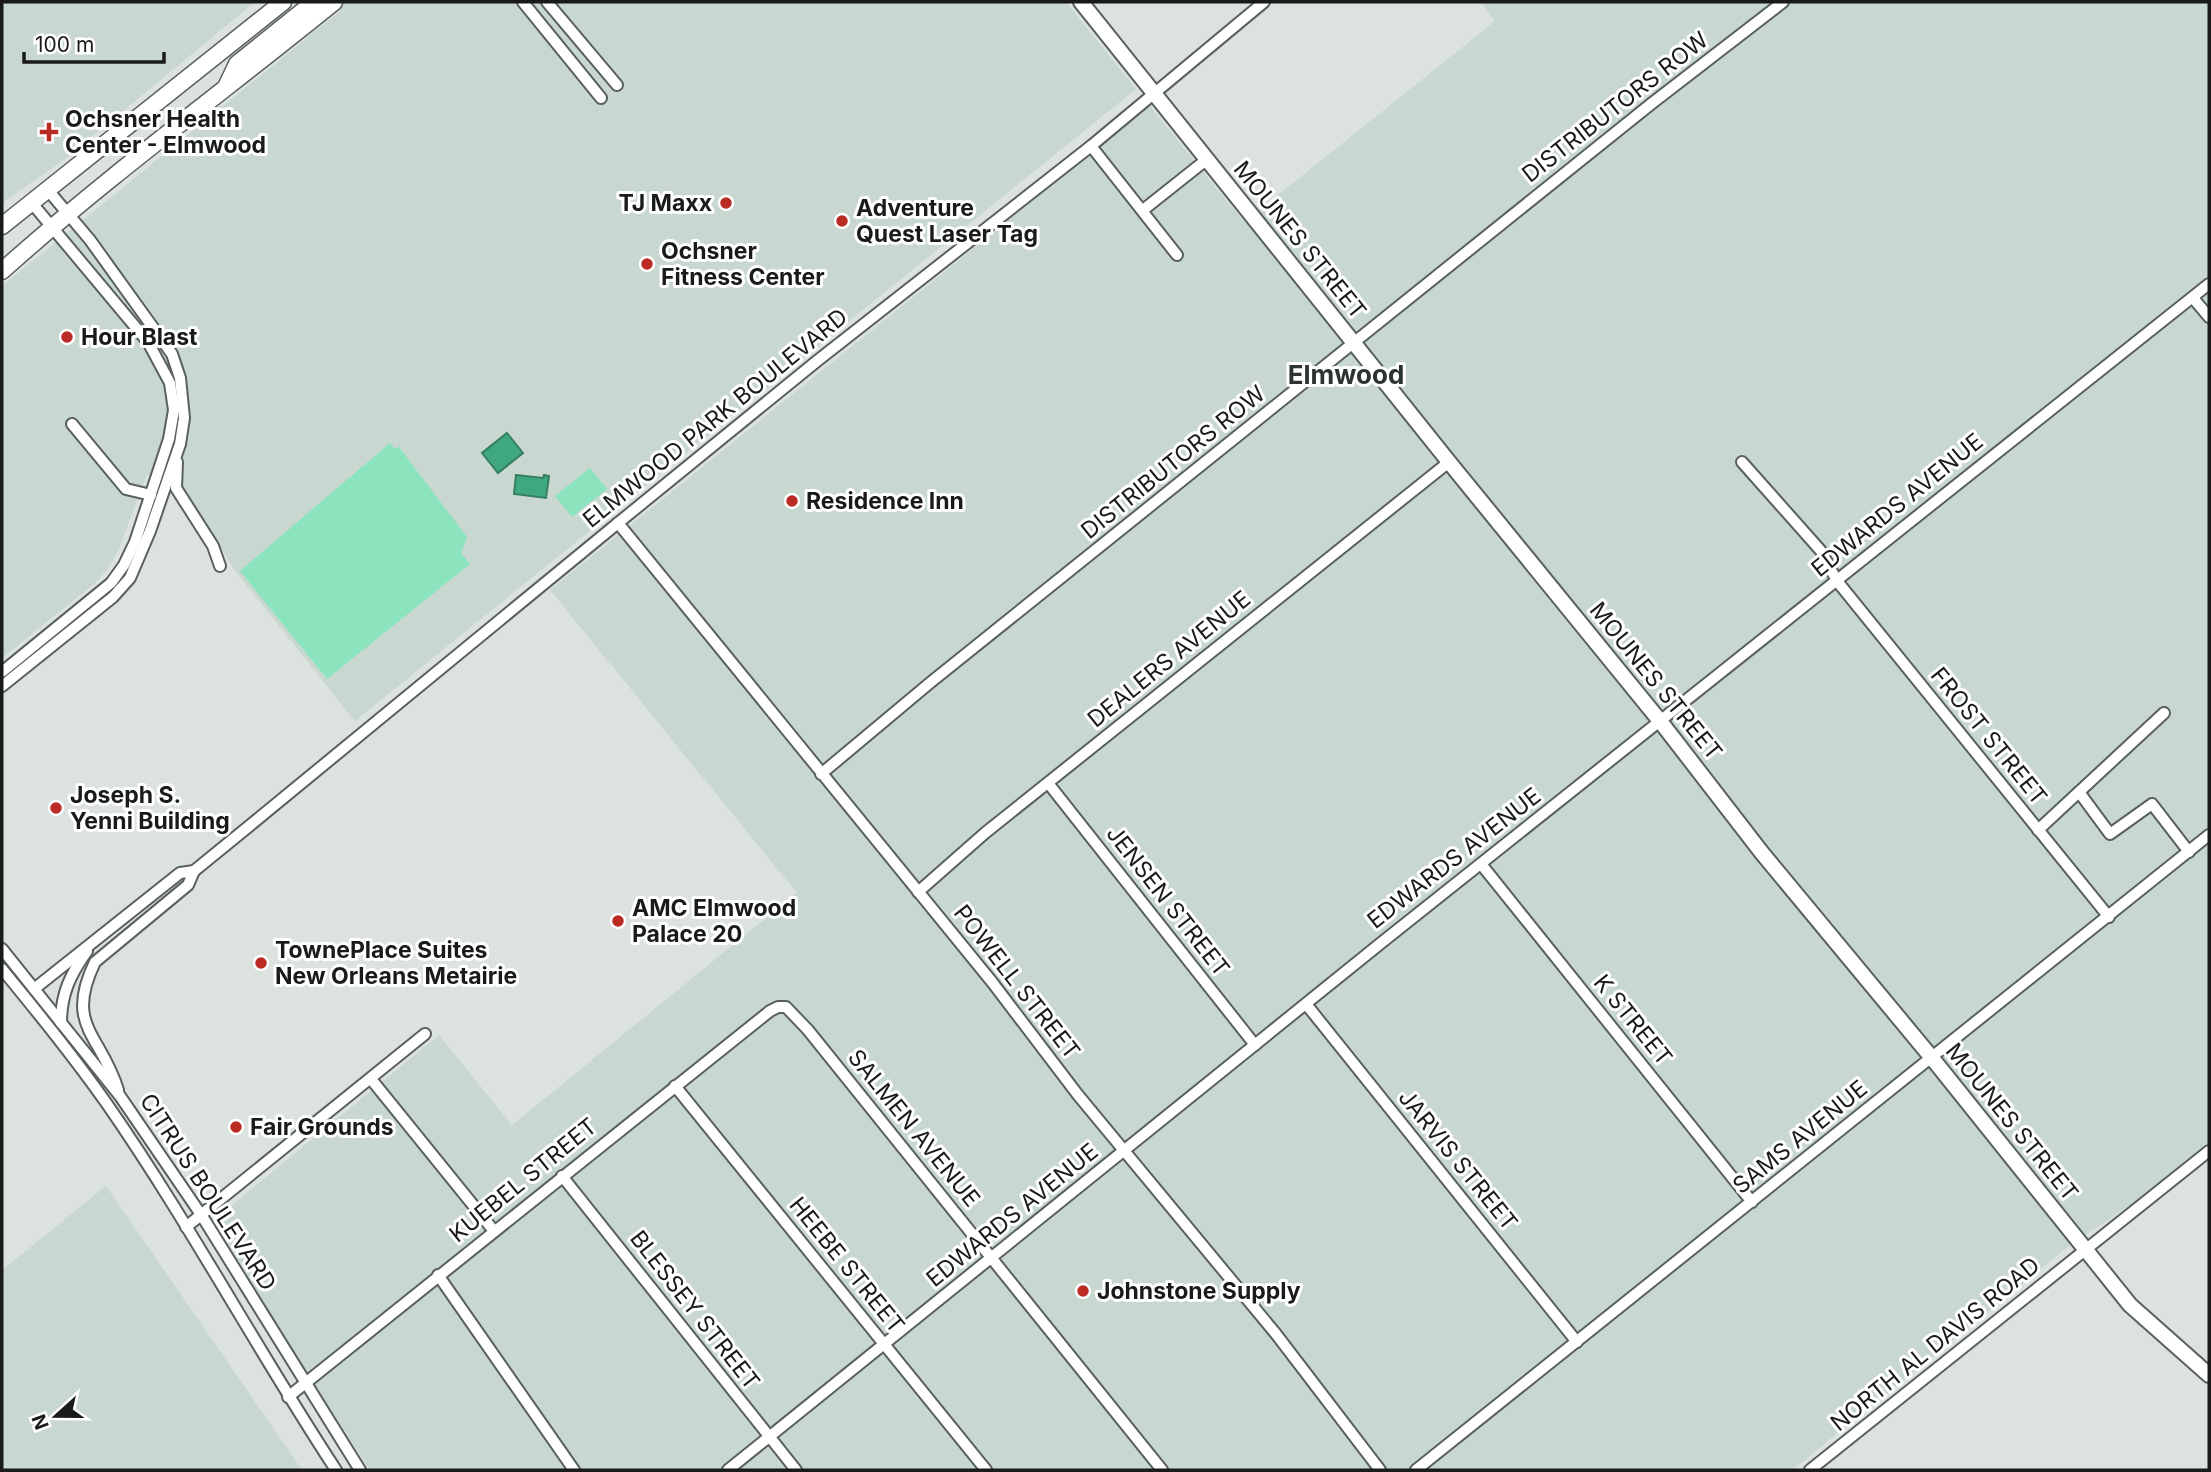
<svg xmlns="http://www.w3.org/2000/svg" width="2211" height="1472" viewBox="0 0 2211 1472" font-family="Inter,sans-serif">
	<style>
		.built { fill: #c8d7d0 }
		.green { fill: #8ce4bf }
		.water { fill: #40a881; stroke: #347e62; stroke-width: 2 }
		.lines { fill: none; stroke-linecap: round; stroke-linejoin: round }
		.minor-casing { stroke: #59605d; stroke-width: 14 }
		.major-casing { stroke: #59605d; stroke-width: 18 }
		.highway-casing { stroke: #59605d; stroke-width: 19 }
		.minor { stroke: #fff; stroke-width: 10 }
		.major { stroke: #fff; stroke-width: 14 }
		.highway { stroke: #fff; stroke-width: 16 }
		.poi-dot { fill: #ba2c23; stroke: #fff; stroke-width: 2.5 }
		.labels { text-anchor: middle; stroke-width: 6; stroke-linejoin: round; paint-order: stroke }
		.street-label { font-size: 23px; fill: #191b1a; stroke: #fff }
		.poi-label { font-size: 23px; font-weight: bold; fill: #191b1a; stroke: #fff; text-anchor: start }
		.quarter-label { font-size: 26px; font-weight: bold; fill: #2d3330; stroke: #fff }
	</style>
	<rect width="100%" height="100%" fill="#dce3df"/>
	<g class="built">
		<path d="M2,2H255L61,162L2,203Z"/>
		<path d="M333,2H1066L1136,89L355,721L236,572L181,486L147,475L118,551L107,570L94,584L2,658V286L340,11Z"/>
		<path d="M1481,2H2209V1152L2069,1246L1792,1470H370L314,1384L214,1220L439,1035L512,1125L797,893L550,590L1150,106L1244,222L1495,21Z"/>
		<path d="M106,1186L302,1470H2V1270Z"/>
	</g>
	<g class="green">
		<path d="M390,443L395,449L399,447L467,537L461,553L470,564L327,679L240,571Z"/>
		<path d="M590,468L607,489L572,517L555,496Z"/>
	</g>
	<g class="water">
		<path d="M507,433L523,453L498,473L482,453Z"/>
		<path d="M516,475L543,478L544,475L549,476L546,498L514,494Z"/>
	</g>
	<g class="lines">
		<defs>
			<g id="minor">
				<path d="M523,2L601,98"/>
				<path d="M547,2L617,85"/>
				<path d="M1091,146L1177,255"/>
				<path d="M1143,210L1206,160"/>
				<path d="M2193,298L2209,317"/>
				<path d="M72,424L126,489L151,495"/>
				<path d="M177,462L176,488L213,546L220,566"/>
				<path d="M1742,462L1821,551L1837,581L2109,917"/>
				<path d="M618,523L992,982L1078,1095L1276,1334L1380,1470"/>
				<path d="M2,672L111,583L124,565L135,542L169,439L174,410L170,383L148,342L31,202"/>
				<path d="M2,686L113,597L130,578L150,531L180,444L184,418L180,378L172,354L90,240L47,189"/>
				<path d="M821,774L931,682L1651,104L1783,2"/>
				<path d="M1048,783L1255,1045"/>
				<path d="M2079,792L2110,834L2152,804L2189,852"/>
				<path d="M2038,830L2164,713"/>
				<path d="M1481,864L1752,1202"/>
				<path d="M918,892L985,833L1449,462"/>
				<path d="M2,949L120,1096L202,1216L360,1470"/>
				<path d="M2,969C38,1013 74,1057 107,1104C189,1222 257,1350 336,1470"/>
				<path d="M34,989L180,873L194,871L248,827L618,523L817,361L1091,146L1264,2"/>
				<path d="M1306,1004L1577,1342"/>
				<path d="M61,1023C61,994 70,975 87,951"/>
				<path d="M371,1079L494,1231"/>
				<path d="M675,1086L986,1470"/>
				<path d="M118,1090C101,1034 64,1026 95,962L188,885L194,871"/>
				<path d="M562,1176L796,1470"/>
				<path d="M186,1227L425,1034"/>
				<path d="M438,1275L574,1470"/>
				<path d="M288,1397L770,1011L778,1007H786L808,1030C927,1176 1043,1324 1162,1470"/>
				<path d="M728,1470L1381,943L2209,284"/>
				<path d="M1416,1470L2209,835"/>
				<path d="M1810,1470L2209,1151"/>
			</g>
			<path id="major" d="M1081,2L1449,462L1660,721L1762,853L1932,1058L2130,1305L2209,1375"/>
			<g id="highway">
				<path d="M227,85L237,64L314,2"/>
				<path d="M2,226L283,2"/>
				<path d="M2,271C108,176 223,92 334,2"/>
			</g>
		</defs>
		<use href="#minor" class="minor-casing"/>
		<use href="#major" class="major-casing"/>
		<use href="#highway" class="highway-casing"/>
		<use href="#minor" class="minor"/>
		<use href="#major" class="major"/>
		<use href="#highway" class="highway"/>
	</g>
	<g class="poi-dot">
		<path d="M45.5 121.5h7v7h7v7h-7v7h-7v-7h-7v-7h7z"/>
		<circle cx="726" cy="203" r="7"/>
		<circle cx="842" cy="221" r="7"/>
		<circle cx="647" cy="264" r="7"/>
		<circle cx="67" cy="337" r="7"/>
		<circle cx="792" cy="501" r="7"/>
		<circle cx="56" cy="808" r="7"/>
		<circle cx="618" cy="921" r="7"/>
		<circle cx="261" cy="963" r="7"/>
		<circle cx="236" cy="1127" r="7"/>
		<circle cx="1083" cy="1291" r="7"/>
	</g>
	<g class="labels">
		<g class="street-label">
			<text transform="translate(1615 107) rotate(-38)" y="8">DISTRIBUTORS ROW</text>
			<text transform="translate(1300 240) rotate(51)" y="8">MOUNES STREET</text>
			<text transform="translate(715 418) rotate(-39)" y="8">ELMWOOD PARK BOULEVARD</text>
			<text transform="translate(1173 462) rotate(-39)" y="8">DISTRIBUTORS ROW</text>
			<text transform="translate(1897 505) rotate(-39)" y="8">EDWARDS AVENUE</text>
			<text transform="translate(1169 659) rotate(-39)" y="8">DEALERS AVENUE</text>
			<text transform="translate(1656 681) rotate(51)" y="8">MOUNES STREET</text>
			<text transform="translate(1989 736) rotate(51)" y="8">FROST STREET</text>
			<text transform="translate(1454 858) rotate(-38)" y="8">EDWARDS AVENUE</text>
			<text transform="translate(1168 901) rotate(52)" y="8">JENSEN STREET</text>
			<text transform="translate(1017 982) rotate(52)" y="8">POWELL STREET</text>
			<text transform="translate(1633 1020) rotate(51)" y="8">K STREET</text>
			<text transform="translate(2012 1122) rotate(51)" y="8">MOUNES STREET</text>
			<text transform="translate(914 1128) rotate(51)" y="8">SALMEN AVENUE</text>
			<text transform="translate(1800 1137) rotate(-39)" y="8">SAMS AVENUE</text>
			<text transform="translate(1458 1160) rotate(51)" y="8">JARVIS STREET</text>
			<text transform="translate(523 1180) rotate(-39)" y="8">KUEBEL STREET</text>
			<text transform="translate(208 1192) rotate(57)" y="8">CITRUS BOULEVARD</text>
			<text transform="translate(1012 1215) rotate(-39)" y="8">EDWARDS AVENUE</text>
			<text transform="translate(847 1265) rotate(51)" y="8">HEEBE STREET</text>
			<text transform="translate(695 1310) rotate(52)" y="8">BLESSEY STREET</text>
			<text transform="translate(1935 1344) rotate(-39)" y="8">NORTH AL DAVIS ROAD</text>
		</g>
		<g class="poi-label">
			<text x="65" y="127">Ochsner Health<tspan x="65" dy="26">Center - Elmwood</tspan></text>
			<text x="712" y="211" text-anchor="end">TJ Maxx</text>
			<text x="856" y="216">Adventure<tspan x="856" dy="26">Quest Laser Tag</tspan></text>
			<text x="661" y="259">Ochsner<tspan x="661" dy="26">Fitness Center</tspan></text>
			<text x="81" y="345">Hour Blast</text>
			<text x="806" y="509">Residence Inn</text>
			<text x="70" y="803">Joseph S.<tspan x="70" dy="26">Yenni Building</tspan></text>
			<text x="632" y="916">AMC Elmwood<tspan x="632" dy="26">Palace 20</tspan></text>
			<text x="275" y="958">TownePlace Suites<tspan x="275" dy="26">New Orleans Metairie</tspan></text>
			<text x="250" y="1135">Fair Grounds</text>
			<text x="1097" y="1299">Johnstone Supply</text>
		</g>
		<g class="quarter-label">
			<text x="1346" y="384">Elmwood</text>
		</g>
	</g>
	<rect width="2211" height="1472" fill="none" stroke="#191b1a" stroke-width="7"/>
	<g transform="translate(56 1416) rotate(249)" stroke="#ffffff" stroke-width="5" paint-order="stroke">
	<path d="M0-5L12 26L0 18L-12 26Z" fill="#191b1a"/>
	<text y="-10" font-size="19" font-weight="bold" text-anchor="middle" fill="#191b1a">N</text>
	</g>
	<path d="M24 52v10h140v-10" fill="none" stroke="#191b1a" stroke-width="3.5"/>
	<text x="35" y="52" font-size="21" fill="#191b1a" stroke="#ffffff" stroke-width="5" paint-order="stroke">100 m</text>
</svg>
